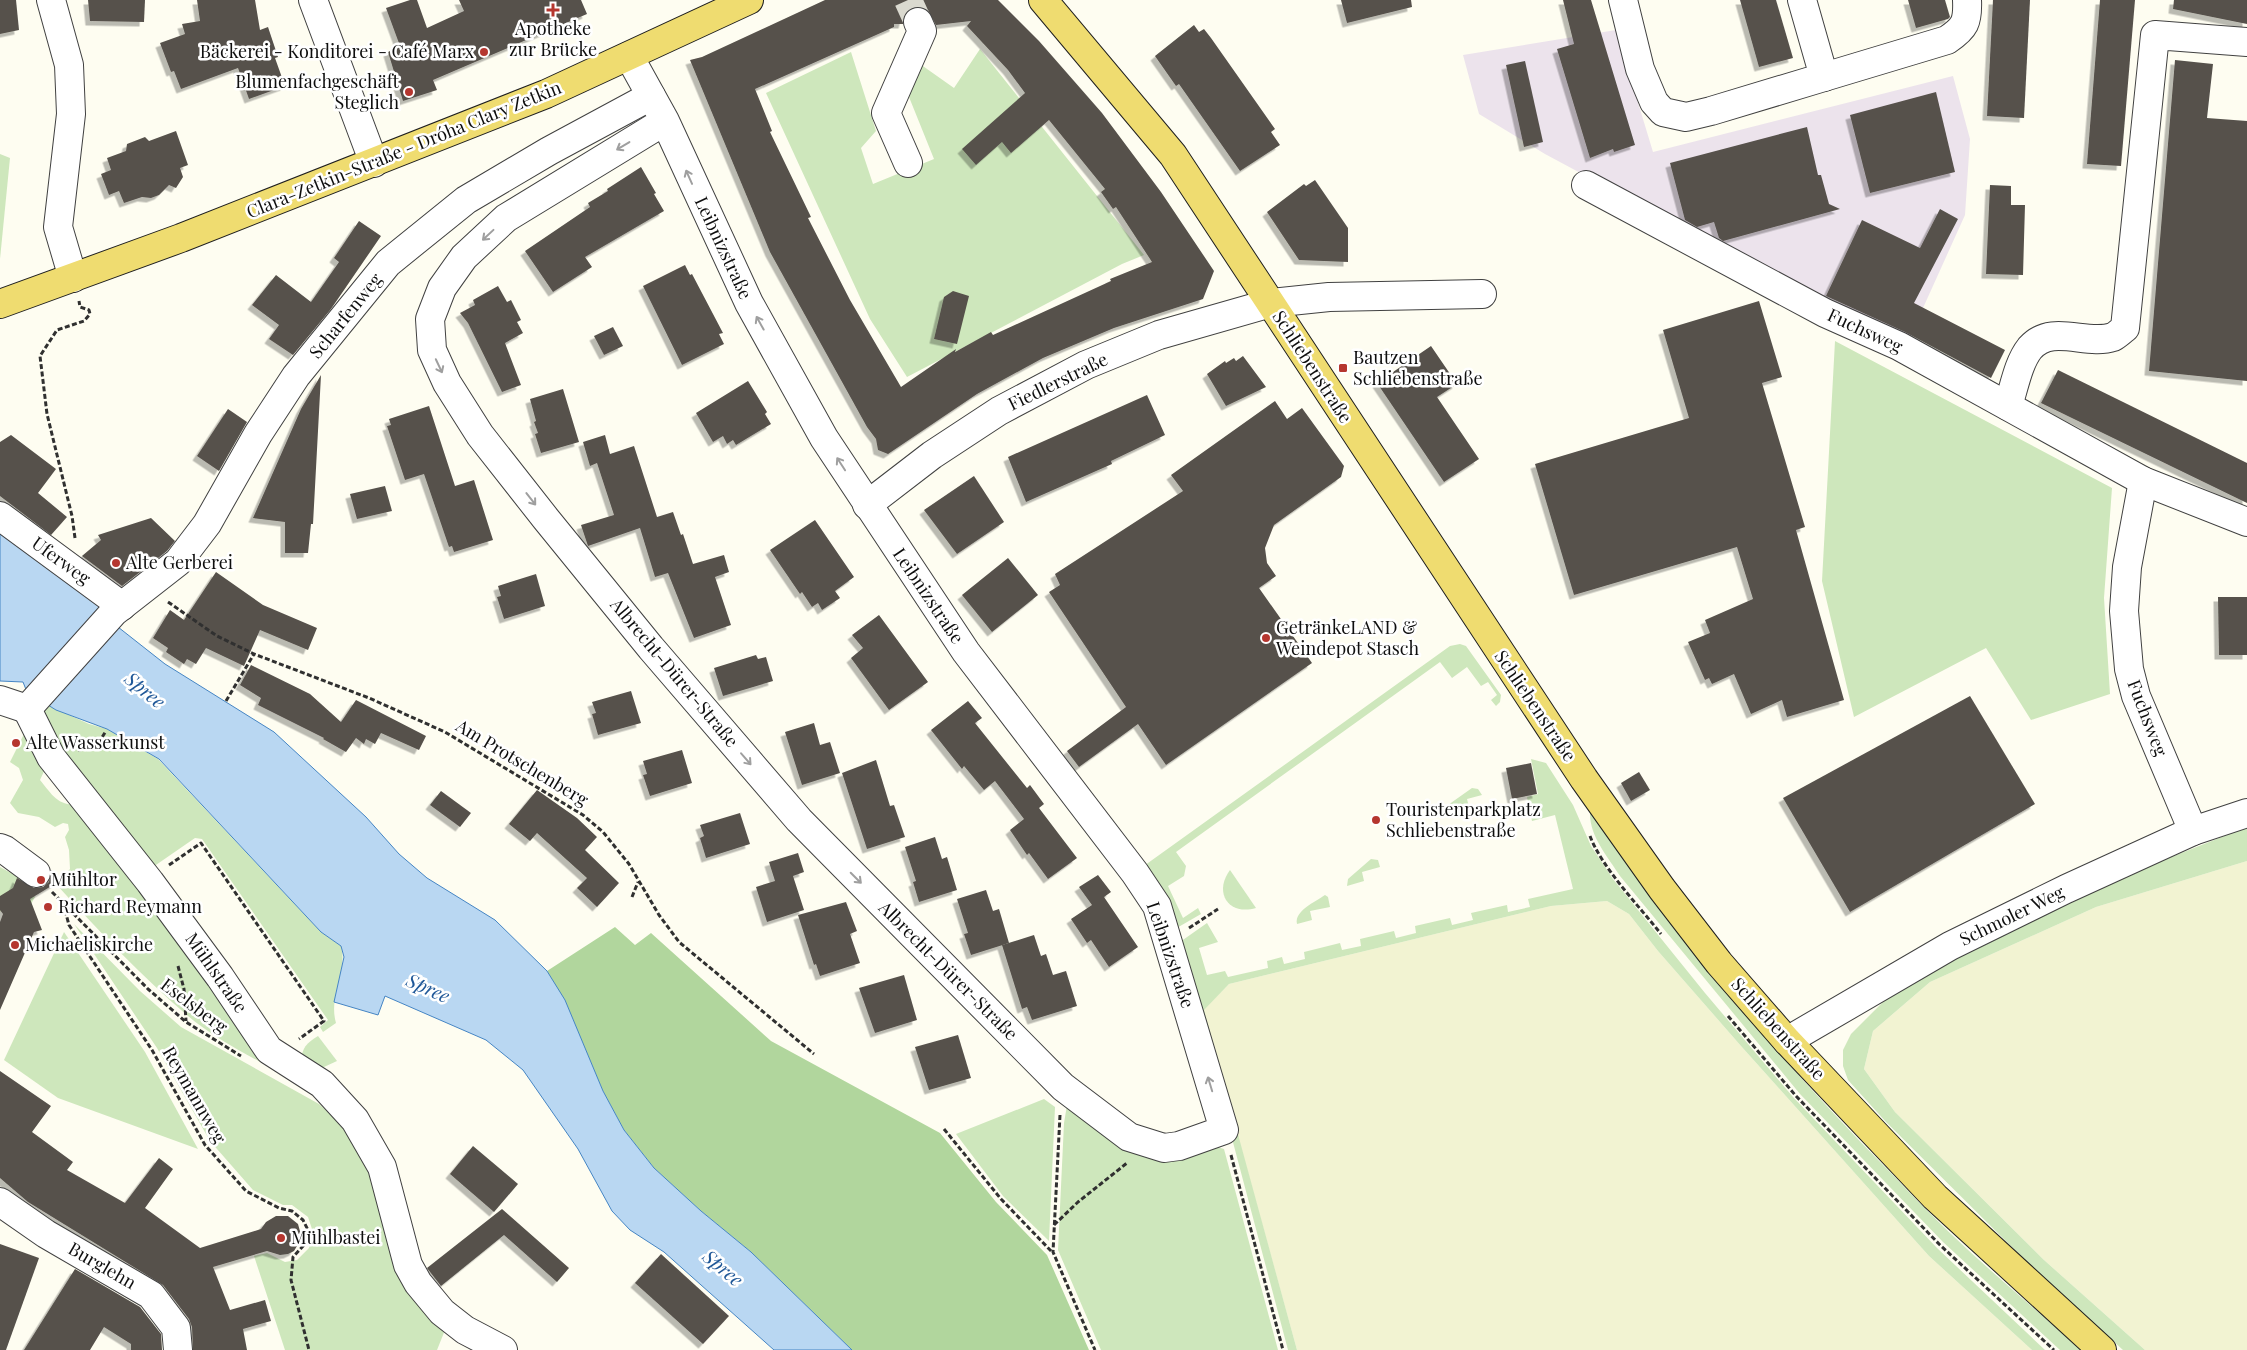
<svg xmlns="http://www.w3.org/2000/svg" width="2247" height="1350" viewBox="0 0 2247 1350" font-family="'Playfair Display',serif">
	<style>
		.industrial { fill: #ece3ec }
		.farmland { fill: #f2f3d2 }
		.green { fill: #cee7bc }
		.forest { fill: #b1d69d }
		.water { fill: #b9d7f2; stroke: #4585c4 }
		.building { fill: #56514b; fill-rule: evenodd; filter: url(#shadow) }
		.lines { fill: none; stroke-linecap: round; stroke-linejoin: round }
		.minor-tunnel { stroke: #dad9cf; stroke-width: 28; stroke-dasharray: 28 14; stroke-linecap: butt }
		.minor-casing { stroke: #414141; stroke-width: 30 }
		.major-casing { stroke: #1f1f1f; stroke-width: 30 }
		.path { stroke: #303030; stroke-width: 3; stroke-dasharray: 5 2.5; stroke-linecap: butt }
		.minor { stroke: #fff; stroke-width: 28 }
		.major { stroke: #efdc70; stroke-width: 28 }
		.oneway { stroke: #9f9f9f }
		.poi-dot { fill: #b5362f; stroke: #fff; stroke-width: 2 }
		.labels { text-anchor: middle; stroke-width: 5; stroke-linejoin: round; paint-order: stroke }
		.poi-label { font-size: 18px; fill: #0e0e0e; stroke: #fff; text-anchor: start }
		.street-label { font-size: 18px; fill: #0e0e0e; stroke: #fff }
		.water-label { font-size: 19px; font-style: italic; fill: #205898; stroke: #fff }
	</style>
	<defs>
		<filter id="shadow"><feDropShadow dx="-4.5" dy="4.5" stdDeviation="0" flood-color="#0004"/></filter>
	</defs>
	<rect width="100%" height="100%" fill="#fefdf1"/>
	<path class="industrial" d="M1616,30L1653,152L1953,76L1970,139L1965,215L1909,339L1780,280L1545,154L1479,114L1463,55Z"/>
	<g class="farmland">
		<path d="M2247,861V1350H2145L2044,1260L1895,1112L1864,1069L1873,1031L1930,982L2096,907Z"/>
		<path d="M1607,901L1629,914L1658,951L1741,1046L1929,1256L2032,1350H1297L1203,1010L1229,984L1551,906Z"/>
	</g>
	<g class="green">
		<path d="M980,49L1144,255L1122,264L907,377L870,319L766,93L851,52L876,131L861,148L873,184L934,159L909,97L920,64L954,88Z"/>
		<path d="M0,154L10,158L0,259Z"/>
		<path d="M1835,341L2112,488L2104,598L2110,694L2031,720L1986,648L1854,717L1822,581Z"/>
		<path d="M1460,644L1466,646L1501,695L1500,702L1496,706L1491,700L1497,695L1488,682L1481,686L1467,667L1452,678L1440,662L1176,852L1186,866L1184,876L1168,886L1183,918L1198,908L1201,914L1175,929L1141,868L1450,646Z"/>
		<path d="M47,705L89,724L107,729L158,759L321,932L341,946C348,974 328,995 336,1023L323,1032L320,1027L328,1020L202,839L195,838L153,867L58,754L41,712Z"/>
		<path d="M29,724L28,744L46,767L40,780C53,796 58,806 80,805L299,1083C262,1062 220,1043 188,1016C141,976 97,929 56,884L70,869L69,850L65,837L69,830L68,824L63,823L55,827L39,817L18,813L10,803L23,780L19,768L10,762Z"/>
		<path d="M1531,759L1546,763L1573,805L1591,846L1613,879L1705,993L1793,1097L1937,1248L2045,1350H2032L1929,1256L1741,1046L1658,951L1629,914L1607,901L1551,906L1229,984L1204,1010L1297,1350H1288L1180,942L1207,923L1218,942L1199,948L1207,975L1225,971L1228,977L1268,968L1267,961L1282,957L1284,964L1305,959L1304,952L1340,943L1342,950L1361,946L1360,939L1394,931L1396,938L1416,933L1415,926L1450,918L1452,925L1473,920L1471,913L1507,905L1508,912L1530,907L1528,899L1573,889L1555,815L1532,821L1527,797L1538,794Z"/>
		<path d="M1472,788L1478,789L1482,795L1467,799L1470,811L1449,816L1448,805Z"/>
		<path d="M1590,812C1680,940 1780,1061 1890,1172C1910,1193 1930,1214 1951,1234C1993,1274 2038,1311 2081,1350H2060L1943,1242L1800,1094L1620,876C1608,857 1589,836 1590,812Z"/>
		<path d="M2247,827V861L2096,907L1930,982L1873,1031L1864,1069L1895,1112L2044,1260L2145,1350H2123L2036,1271L1886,1122L1848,1080L1843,1066V1050L1851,1034L1886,999L1962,955L2136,871Z"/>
		<path d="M1371,859L1378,860L1380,867L1362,872L1364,881L1347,886L1348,879Z"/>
		<path d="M0,867L24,880L25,881L17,886L31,890L35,897L22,920L0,911Z"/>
		<path d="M1230,870L1256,908C1229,916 1213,893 1230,870Z"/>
		<path d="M1325,895L1328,897L1330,907L1310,911L1312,920L1297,924C1294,911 1315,902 1325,895Z"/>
		<path d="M74,924L140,991L181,1027L319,1104L348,1130L445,1330L437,1350H285L254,1256L267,1253L285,1262L297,1260L309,1248L313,1232L308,1217L292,1205H283L253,1190L210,1141L157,1048Z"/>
		<path d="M64,932L145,1052L198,1149L58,1098L4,1060Z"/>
		<path d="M318,1036L337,1061L324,1067L311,1069L302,1061C301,1048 307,1043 318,1036Z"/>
		<path d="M1044,1099L1055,1107L1049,1241L1003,1196L956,1134Z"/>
		<path d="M1068,1099L1126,1144H1208L1224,1149L1278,1350H1101L1058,1250L1064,1123Z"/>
	</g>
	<path class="forest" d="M615,927L635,945L651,933L771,1041L940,1133L996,1202L1047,1255L1089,1350H852L751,1252L701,1211L654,1168L624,1130L603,1091L547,971Z"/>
	<path class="water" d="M0,524L77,580L118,627L165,664L274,732L366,817L399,854L427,878L495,920L547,971L565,1000L603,1091L624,1130L654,1168L701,1211L751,1252L852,1350H774L664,1252L630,1230L612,1211L578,1149L523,1070L486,1040L385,996L378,1015L334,1002L344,957L341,946L321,932L159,759L107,729L56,710L27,692L23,682L0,681Z"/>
	<g class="building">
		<path d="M0,0H16L19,30L0,34Z"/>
		<path d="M88,0H145L144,22L90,21Z"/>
		<path d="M197,0H255L260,30L268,27L278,57L275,58L285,86L249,99L238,68L181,89L174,71L171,72L160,43L185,34L182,24L200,21Z"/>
		<path d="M410,0H417L427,28L464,11L459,0H581L587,14L433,80L437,90L403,101L388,52L400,46L386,8Z"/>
		<path d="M825,0H998L1039,41L1102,113L1161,192L1214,271L1203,299L1114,328L1043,358L977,394L888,454L878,450L876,439L867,427L770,252L690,60L702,57ZM920,7L928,10L936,25L971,21L967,26L1008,70L1025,93L962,149L976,165L1002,142L1011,153L1049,120L1105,189L1101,192L1113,209L1116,207L1152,262L1110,279L1111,281L993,335L991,332L955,352L956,349L901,387L850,300L808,218L811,217L770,132L772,131L755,89L894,27V24H903L906,12L912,8Z"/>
		<path d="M1341,0H1411L1412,7L1347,23Z"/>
		<path d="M1563,0H1591L1635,145L1614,152L1613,149L1590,158L1557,49L1574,44Z"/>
		<path d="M1740,0H1776L1793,58L1759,67Z"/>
		<path d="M1908,0H1945L1950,17L1948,19L1916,28Z"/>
		<path d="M1993,0H2030L2024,118L1987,116Z"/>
		<path d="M2100,0H2135L2121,166L2087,164Z"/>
		<path d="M2174,0H2247V24L2173,9Z"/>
		<path d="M1194,25L1199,32L1204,29L1211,38L1275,129L1271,132L1280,145L1240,171L1179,84L1176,86L1155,56Z"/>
		<path d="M2175,60L2213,64L2207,118L2247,121V381L2149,371Z"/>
		<path d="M1525,61L1543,142L1524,147L1506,65Z"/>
		<path d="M1936,92L1955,172L1870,193L1850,115Z"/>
		<path d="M1807,127L1818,175H1821L1829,204L1840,209L1723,241L1719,238L1714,222L1697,227L1685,220L1670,163Z"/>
		<path d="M176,131L188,165L180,168L183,177L176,188L169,185L159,195L151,198L142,197L124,203L119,191L109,195L101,174L111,170L107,158L126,151L127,144L145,137L149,141Z"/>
		<path d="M641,167L656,193L654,194L664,211L585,257L592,267L553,292L525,251L590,207L588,203L608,191L607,189Z"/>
		<path d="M1315,180L1348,228V262L1299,260L1267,212L1304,184L1306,186Z"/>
		<path d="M1990,185L2011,186V205H2025L2023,275L1986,274Z"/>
		<path d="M1940,209L1958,219L1914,303L2005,350L1991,378L1905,332L1826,296L1862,220L1920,248Z"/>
		<path d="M359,221L381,236L331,309L293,355L269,339L279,325L252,305L276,275L311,302L339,262L334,258Z"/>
		<path d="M685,265L690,275L692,274L723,333L719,334L724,344L682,365L643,286Z"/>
		<path d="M498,286L507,302L511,300L521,320L517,322L523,333L505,343L521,385L502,392L468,323L460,313L475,305L473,300Z"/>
		<path d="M953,291L969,296L957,344L934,339L944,297Z"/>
		<path d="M1759,301L1782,377L1762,383L1805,527L1796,530L1844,700L1787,717L1782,700L1751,714L1734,674L1712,684L1709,678L1705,680L1688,642L1710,633L1705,620L1753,599L1737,547L1574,595L1535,464L1689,418L1663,330Z"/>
		<path d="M613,327L623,346L604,355L594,336Z"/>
		<path d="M1431,346L1457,384L1437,397L1479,459L1444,482L1377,383Z"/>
		<path d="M1243,356L1266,387L1226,406L1207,374L1225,361L1226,363L1234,358L1236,361Z"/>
		<path d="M2058,370L2247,463V503L2041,403Z"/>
		<path d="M321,375L313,524H311L308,553H285V522L253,518L301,409Z"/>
		<path d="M748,381L767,412L765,414L771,424L736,445L733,440L727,444L723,436L713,442L696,413Z"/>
		<path d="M563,389L579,442L541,453L535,434L538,433L534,422L536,421L530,399Z"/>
		<path d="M1147,395L1165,435L1111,461L1112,464L1026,502L1008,457Z"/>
		<path d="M1275,401L1287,419L1302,408L1344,466L1341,477L1274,525L1265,548L1267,563L1276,576L1259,588L1312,663L1166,765L1138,724L1079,767L1067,751L1126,707L1049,592L1060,585L1055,574L1183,491L1171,475Z"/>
		<path d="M429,406L455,486L474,480L493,540L454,552L452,546L449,547L424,474L405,480L387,426L391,425L389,419Z"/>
		<path d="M228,409L247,422L219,471L197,456Z"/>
		<path d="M11,435L56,469L38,493L67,517L51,535L0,496V442Z"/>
		<path d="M605,435L610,454L634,446L657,517L673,512L681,535L683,534L693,564L724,555L729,572L715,577L731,625L694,638L668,573L655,577L640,528L588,546L581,525L614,515L597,463L590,466L583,442Z"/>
		<path d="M974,476L1004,522L957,554L924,510Z"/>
		<path d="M385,486L392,511L357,519L350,494Z"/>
		<path d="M151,518L175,541L167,551L122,586L82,556L101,540L98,535Z"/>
		<path d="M815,520L854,577L835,591L840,598L822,610L818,603L812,607L802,592L800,594L770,550Z"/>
		<path d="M1008,558L1038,595L992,632L962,595Z"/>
		<path d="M216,572L263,605L317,628L308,650L260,630L244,666L206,648L196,664L187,659L184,664L166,652L168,648L153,638L170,610L184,620Z"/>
		<path d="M536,574L545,606L504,619L497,597L501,596L498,586Z"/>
		<path d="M2218,597H2247V655H2219Z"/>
		<path d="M879,615L928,682L889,710L851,658L863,648L852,635Z"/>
		<path d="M756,655L758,659L766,657L773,681L723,696L714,668Z"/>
		<path d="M251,665L310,694L341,722L356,700L426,736L419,750L381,733L375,744L366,739L364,744L356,738L346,752L323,739L324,738L258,705L261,698L240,685Z"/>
		<path d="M631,691L641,723L598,735L592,714L596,713L592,702Z"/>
		<path d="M1970,696L2035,804L1850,912L1783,798Z"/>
		<path d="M968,701L982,718L975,723L1027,788L1030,785L1044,804L1039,808L1077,858L1048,879L1029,853L1027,855L1010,830L1024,819L995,781L984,790L964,766L962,769L931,730Z"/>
		<path d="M814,723L820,745L830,742L840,773L802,785L785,732Z"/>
		<path d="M682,750L692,783L650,796L643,775L647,774L643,761Z"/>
		<path d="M876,760L890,806L894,805L905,837L867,849L842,773Z"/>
		<path d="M1531,763L1537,794L1512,799L1506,768Z"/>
		<path d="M1639,772L1650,790L1631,801L1621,783Z"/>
		<path d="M537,790L577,818L597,837L585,850L619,883L597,907L577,888L587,878L537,833L530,841L509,824Z"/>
		<path d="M441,791L471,813L460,827L430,805Z"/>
		<path d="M740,813L750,844L706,858L700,838L704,836L700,825Z"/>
		<path d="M935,837L942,859L947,857L957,890L919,902L913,882L916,881L905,847Z"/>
		<path d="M798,853L804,872L793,876L804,910L767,922L756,887L775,881L769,862Z"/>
		<path d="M51,870L58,882L30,899L42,930L34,932L0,1010V922L3,914L0,910V896L13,888L17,878L34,888L43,887L49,882Z"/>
		<path d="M1098,875L1111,892L1104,897L1138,947L1109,967L1091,940L1087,943L1071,919L1092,905L1079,887Z"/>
		<path d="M986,890L993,911L999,909L1009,943L971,955L964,934L968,933L957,899Z"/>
		<path d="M846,902L857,931L850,934L860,963L820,976L816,964L814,965L798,915Z"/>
		<path d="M1034,935L1041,956L1046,954L1053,975L1066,971L1077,1006L1032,1020L1027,1007L1022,1009L1002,945Z"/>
		<path d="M904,975L917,1020L875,1033L859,988Z"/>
		<path d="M958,1035L971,1078L929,1090L915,1047Z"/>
		<path d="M0,1071L51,1106L32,1132L73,1162L67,1170L125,1203L159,1158L173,1169L145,1208L200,1248L261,1229L266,1222L276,1216H288L298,1224L301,1235L300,1241L294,1251L288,1254L280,1255L267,1251L213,1267L230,1310L265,1300L271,1321L243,1329L247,1350H193L192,1327L189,1319L163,1285L28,1202L0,1178Z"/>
		<path d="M473,1146L518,1184L494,1212L450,1174Z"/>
		<path d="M502,1209L569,1268L557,1282L504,1235L441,1286L427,1268Z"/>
		<path d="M0,1244L39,1258L6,1350H0Z"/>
		<path d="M661,1254L729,1316L703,1344L635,1283Z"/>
		<path d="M75,1269L140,1307L161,1334L162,1350H131V1344L104,1327L90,1350H24Z"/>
	</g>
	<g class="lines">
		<path class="minor-tunnel" d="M908,0L918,22"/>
		<defs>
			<g id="minor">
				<path d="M51,0L69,65L71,114L58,227L73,278"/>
				<path d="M313,0L374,163"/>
				<path d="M1623,0L1640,69L1654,102L1663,112L1686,117L1711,111L1824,77L1802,0"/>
				<path d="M629,56L665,121L749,303L824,438L966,652L1135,873L1157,906L1224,1130L1179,1146L1164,1148L1129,1137L1063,1087L799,820L651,648L546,519L480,435L447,383L432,350L430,319L442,288L464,257L506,218L665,121"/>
				<path d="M1824,77L1947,40C1965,28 1968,22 1967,0"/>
				<path d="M908,163L886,113L922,31L918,22"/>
				<path d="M1586,185L1825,313L1899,346L2143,481L2247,522"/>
				<path d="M2008,406C2014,388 2018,363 2030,348C2052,323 2086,346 2113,337C2117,335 2121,331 2125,328L2155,35L2247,42"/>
				<path d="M2143,481L2127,567L2124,611L2129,669L2136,696L2193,831"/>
				<path d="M867,505L932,455L999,411L1086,365L1159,335L1271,303L1329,297L1482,294"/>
				<path d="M0,516L122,606"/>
				<path d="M0,700L27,709"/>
				<path d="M27,709L114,612L178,562L207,524L258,434L296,376L388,263L466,200L549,151L651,96"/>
				<path d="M27,709L51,757L150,882L220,977L269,1050L322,1084L355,1120L382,1167L408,1265L418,1283L442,1312L465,1330L503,1350"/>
				<path d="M0,848L5,850L36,873"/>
				<path d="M1787,1041L1950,946L2066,889L2193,831L2247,813"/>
				<path d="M0,1202L46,1234L151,1295L176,1328L178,1350"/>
			</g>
			<g id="major">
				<path d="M1043,0L1173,155L1584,779L1662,889L1719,963L1787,1041L1935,1197L2102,1350"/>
				<path d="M0,304L181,238L546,94L749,0"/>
			</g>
		</defs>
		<use href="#minor" class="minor-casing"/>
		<use href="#major" class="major-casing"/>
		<g class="path">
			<path d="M75,538L72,516L47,414L40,356L57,330L84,321L90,314L89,310L80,307L79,301"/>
			<path d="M168,602L217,636L254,654L369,698L445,732L583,815L603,832L629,864L659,915L679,942L814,1054"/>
			<path d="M226,701L254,654"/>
			<path d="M78,750L96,747L106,731"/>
			<path d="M1590,836C1602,868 1639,906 1661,934"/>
			<path d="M169,865L201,843L324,1021L299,1039"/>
			<path d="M52,892L148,989L186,1022L241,1056"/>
			<path d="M632,897L638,882"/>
			<path d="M63,903L69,925L152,1050L205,1145L246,1191L279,1208L292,1211L303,1220L308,1230L304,1245L293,1257L291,1280L309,1350"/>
			<path d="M1189,928L1218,909"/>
			<path d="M178,966L184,989L186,1021"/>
			<path d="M1728,1016L1796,1096L1940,1245L2054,1350"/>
			<path d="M1060,1115L1053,1252L1095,1350"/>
			<path d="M944,1129L1001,1199L1052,1252"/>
			<path d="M1231,1155L1283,1350"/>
			<path d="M1054,1225L1078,1202L1127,1163"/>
		</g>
		<use href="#minor" class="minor"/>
		<use href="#major" class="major"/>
	</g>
	<defs><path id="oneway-shaft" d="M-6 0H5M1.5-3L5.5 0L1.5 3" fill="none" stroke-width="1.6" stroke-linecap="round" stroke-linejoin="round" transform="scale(1.25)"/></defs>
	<g class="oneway">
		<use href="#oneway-shaft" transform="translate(623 146) rotate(149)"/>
		<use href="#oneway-shaft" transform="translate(689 177) rotate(-114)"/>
		<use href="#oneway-shaft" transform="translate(488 235) rotate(137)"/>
		<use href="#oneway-shaft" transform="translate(760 323) rotate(-119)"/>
		<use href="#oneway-shaft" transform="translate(439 366) rotate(65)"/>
		<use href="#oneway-shaft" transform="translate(841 464) rotate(-123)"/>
		<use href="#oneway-shaft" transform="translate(531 499) rotate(52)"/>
		<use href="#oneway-shaft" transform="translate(746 759) rotate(49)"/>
		<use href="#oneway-shaft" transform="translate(856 878) rotate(45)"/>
		<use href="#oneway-shaft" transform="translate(1210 1084) rotate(-107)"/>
	</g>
	<g class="poi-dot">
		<path d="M550.5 2.5h5v5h5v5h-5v5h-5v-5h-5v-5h5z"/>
		<circle cx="484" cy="52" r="5"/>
		<circle cx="409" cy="92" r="5"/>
		<rect x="1338" y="363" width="10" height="10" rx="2.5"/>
		<circle cx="116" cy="563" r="5"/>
		<circle cx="1266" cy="638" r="5"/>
		<circle cx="16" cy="743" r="5"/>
		<circle cx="1376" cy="820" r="5"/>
		<circle cx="41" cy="880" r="5"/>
		<circle cx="48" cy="907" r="5"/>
		<circle cx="15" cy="945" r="5"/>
		<circle cx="281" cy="1238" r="5"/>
	</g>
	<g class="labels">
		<g class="poi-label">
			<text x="553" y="35" text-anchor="middle">Apotheke<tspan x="553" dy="21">zur Brücke</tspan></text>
			<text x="474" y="58" text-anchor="end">Bäckerei - Konditorei - Café Marx</text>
			<text x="399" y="88" text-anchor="end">Blumenfachgeschäft<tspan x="399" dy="21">Steglich</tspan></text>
			<text x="1353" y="364">Bautzen<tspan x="1353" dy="21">Schliebenstraße</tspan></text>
			<text x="126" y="569">Alte Gerberei</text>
			<text x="1276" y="634">GetränkeLAND &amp;<tspan x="1276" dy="21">Weindepot Stasch</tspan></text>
			<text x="26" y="749">Alte Wasserkunst</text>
			<text x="1386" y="816">Touristenparkplatz<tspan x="1386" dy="21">Schliebenstraße</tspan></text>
			<text x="51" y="886">Mühltor</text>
			<text x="58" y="913">Richard Reymann</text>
			<text x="25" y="951">Michaeliskirche</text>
			<text x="291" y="1244">Mühlbastei</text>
		</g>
		<g class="street-label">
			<text transform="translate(404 150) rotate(-22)" y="6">Clara-Zetkin-Straße - Dróha Clary Zetkin</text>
			<text transform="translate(723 248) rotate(65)" y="6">Leibnizstraße</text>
			<text transform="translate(346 316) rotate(-51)" y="6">Scharfenweg</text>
			<text transform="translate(1865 331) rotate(25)" y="6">Fuchsweg</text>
			<text transform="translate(1312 367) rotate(57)" y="6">Schliebenstraße</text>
			<text transform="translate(1058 382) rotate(-26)" y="6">Fiedlerstraße</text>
			<text transform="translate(61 561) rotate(36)" y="6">Uferweg</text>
			<text transform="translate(928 596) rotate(56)" y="6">Leibnizstraße</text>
			<text transform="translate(674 673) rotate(50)" y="6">Albrecht-Dürer-Straße</text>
			<text transform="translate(1535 706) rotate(56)" y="6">Schliebenstraße</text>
			<text transform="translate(2147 718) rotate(69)" y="6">Fuchsweg</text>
			<text transform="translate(522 763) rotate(31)" y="6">Am Protschenberg</text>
			<text transform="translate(2012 916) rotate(-26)" y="6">Schmoler Weg</text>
			<text transform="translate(1170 955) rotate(71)" y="6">Leibnizstraße</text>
			<text transform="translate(948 971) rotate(45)" y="6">Albrecht-Dürer-Straße</text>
			<text transform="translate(216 973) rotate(55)" y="6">Mühlstraße</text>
			<text transform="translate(194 1006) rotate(37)" y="6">Eselsberg</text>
			<text transform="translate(1778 1029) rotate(48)" y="6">Schliebenstraße</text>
			<text transform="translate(194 1095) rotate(60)" y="6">Reymannweg</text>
			<text transform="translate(102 1266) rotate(30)" y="6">Burglehn</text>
		</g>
		<g class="water-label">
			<text transform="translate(145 690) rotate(39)" y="7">Spree</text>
			<text transform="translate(428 988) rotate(24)" y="7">Spree</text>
			<text transform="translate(723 1268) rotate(40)" y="7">Spree</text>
		</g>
	</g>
</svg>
